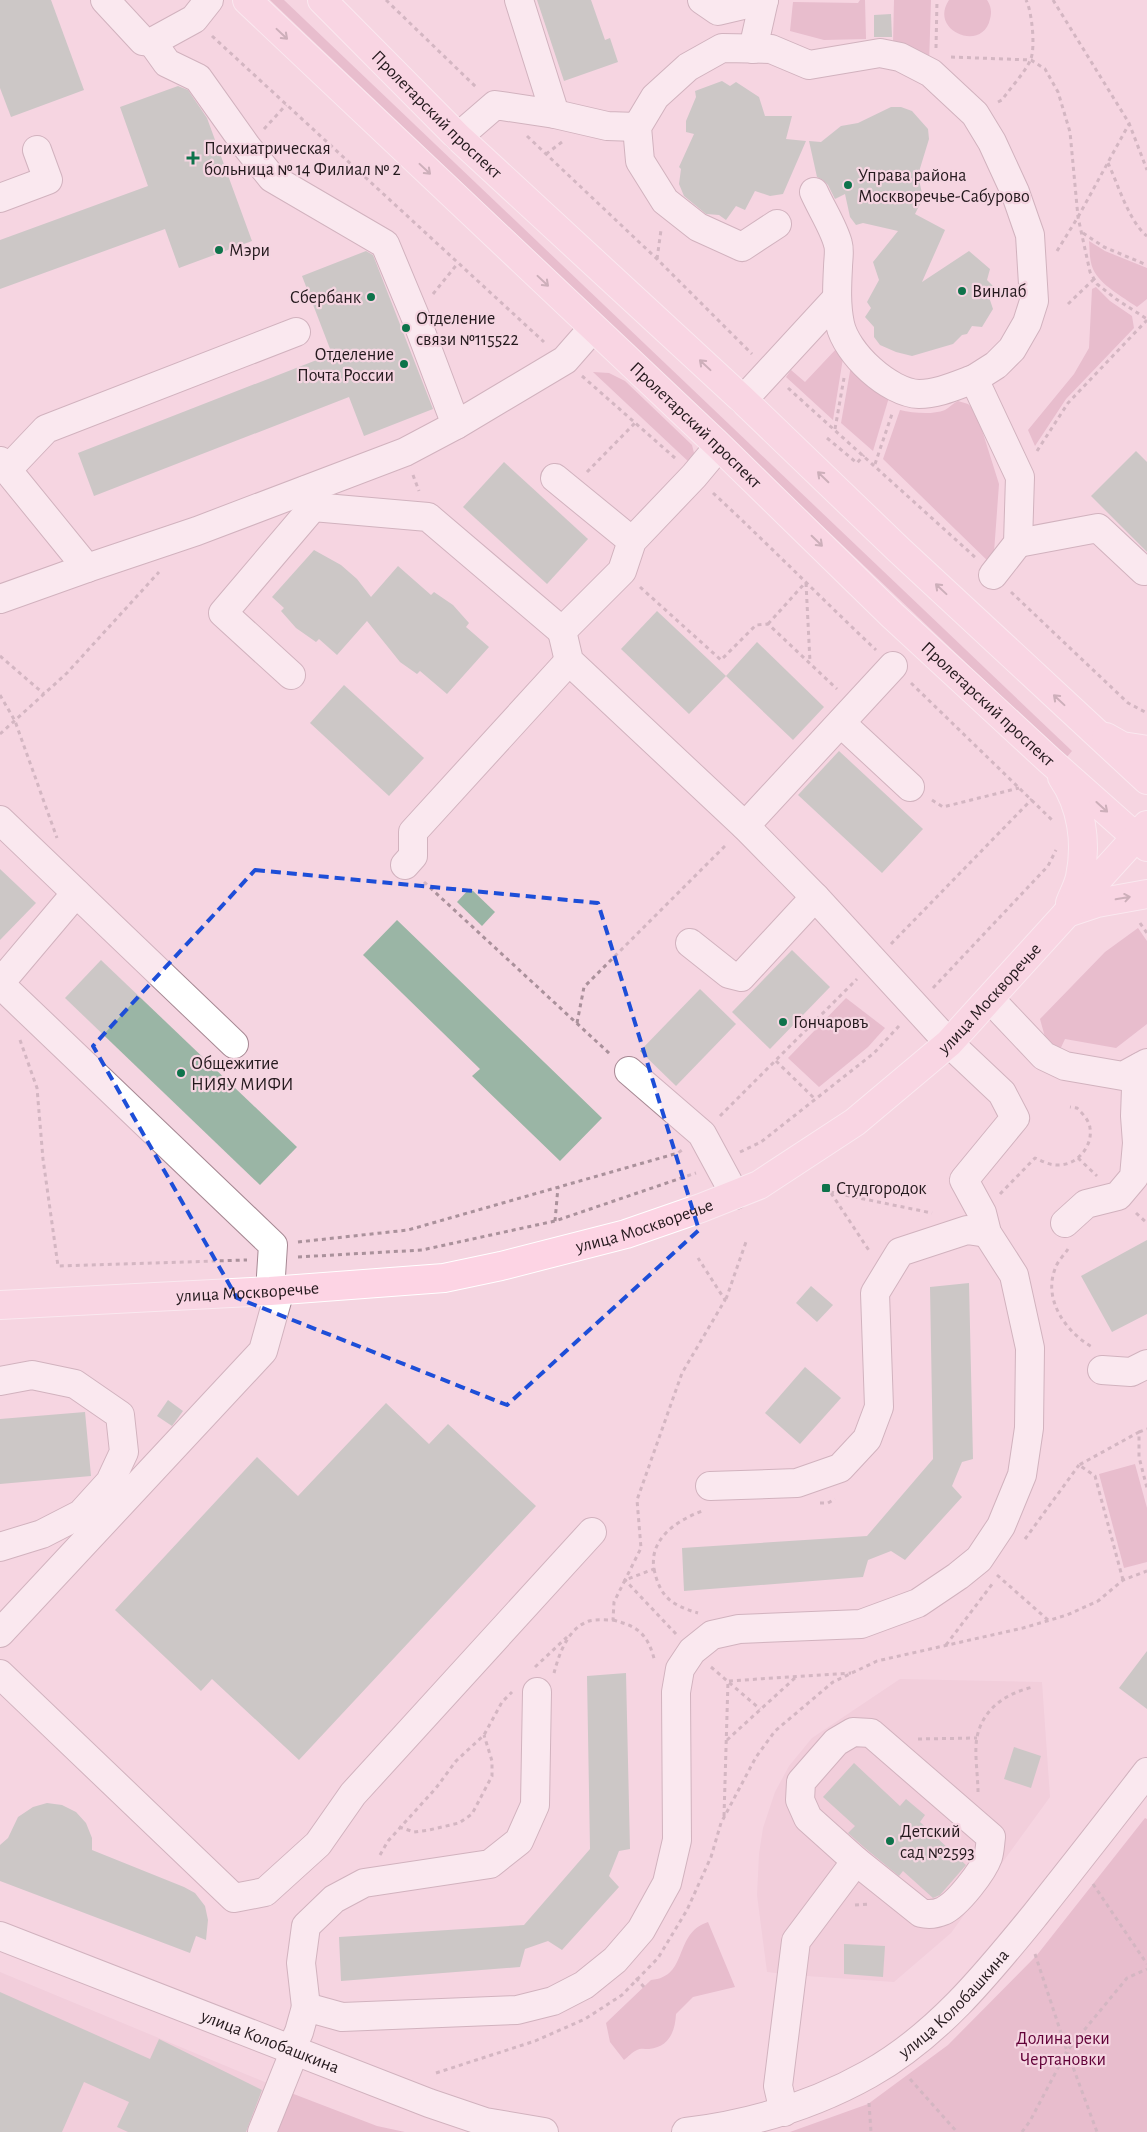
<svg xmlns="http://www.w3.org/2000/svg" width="1147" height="2132" viewBox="0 0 1147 2132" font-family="'Alegreya Sans',sans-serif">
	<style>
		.built { fill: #edc5d3 }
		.green { fill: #d79fb4 }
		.building { fill: #9ab5a5 }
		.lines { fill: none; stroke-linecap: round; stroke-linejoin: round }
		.minor-casing { stroke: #a68893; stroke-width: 30 }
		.major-casing { stroke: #fff; stroke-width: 30 }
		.path { stroke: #aa919b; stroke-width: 3; stroke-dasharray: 4 4; stroke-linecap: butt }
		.minor { stroke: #fff; stroke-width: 28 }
		.major { stroke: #fdd4e4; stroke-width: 28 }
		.oneway { stroke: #9b808a }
		.marked { fill: none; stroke: #1d4ed8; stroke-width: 4; stroke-dasharray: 10 6; stroke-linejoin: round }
		.poi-dot { fill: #0e734b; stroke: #f5d5e1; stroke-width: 2 }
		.labels { text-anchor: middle; stroke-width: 4.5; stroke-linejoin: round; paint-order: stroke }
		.street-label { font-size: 18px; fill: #24191d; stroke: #f5d5e1 }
		.poi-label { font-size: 18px; fill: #24191d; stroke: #f5d5e1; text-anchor: start }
		.park-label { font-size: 18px; fill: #610037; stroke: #f5d5e1 }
	</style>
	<rect width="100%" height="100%" fill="#f5d5e1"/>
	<g class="built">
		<path d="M900,1679L1042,1682L1050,1797L951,1933L894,1982L792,1975L767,1972L757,1895L759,1854L763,1828L775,1792L789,1766L812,1738Z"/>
		<path d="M0,1972L291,2093L275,2132H0Z"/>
	</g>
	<g class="green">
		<path d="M270,0H284L1072,751L1066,758Z"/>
		<path d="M860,0H865L866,39L824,40L790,31L793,2L858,3Z"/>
		<path d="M894,0H931L929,64L893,44Z"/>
		<path d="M949,0H987C991,6 992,12 990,19C983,53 928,31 949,0Z"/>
		<path d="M1089,241L1105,251L1147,268V299L1137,307C1123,297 1100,285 1093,269C1089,260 1090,250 1089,241Z"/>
		<path d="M1096,287L1110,301L1132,316L1134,328L1066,399L1035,446L1028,430L1074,374L1089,348L1092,289Z"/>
		<path d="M838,347L844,352L833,420L786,377L791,370L805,382Z"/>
		<path d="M852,360L890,394L873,451L841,423Z"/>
		<path d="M593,372L609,373L625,381L692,445L694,453L691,464Z"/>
		<path d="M958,401L968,404L976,411L999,484L993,566L883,459L900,410C913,413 932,415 945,410C949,408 953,403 958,401Z"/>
		<path d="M1138,928L1147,941V1024L1116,1048L1065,1039L1057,1056L1048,1048L1040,1019L1105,952Z"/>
		<path d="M846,998L885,1028L868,1047L819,1087L788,1058Z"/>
		<path d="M1135,1464L1147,1508V1562L1124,1568L1099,1474Z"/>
		<path d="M1145,1818L1147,1819V2132H790L868,2104L948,2045L1037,1955Z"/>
		<path d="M708,1922L735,1987L693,1997L676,2014C675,2032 669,2047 649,2049C645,2049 640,2048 637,2050C632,2052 628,2057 624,2060L610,2042L606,2023L651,1980C689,1977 673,1933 708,1922Z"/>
		<path d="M291,2093L377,2126L405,2132H275Z"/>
	</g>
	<g class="building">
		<path d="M0,0H51L84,90L11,117L0,88Z"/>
		<path d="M537,0H591L605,40L610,38L618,62L564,81Z"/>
		<path d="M891,14L892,37H874V15Z"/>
		<path d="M722,81L730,86L736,82L759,97L765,116H792L786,139L806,141L783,194L770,196L755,191L745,210L736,206L726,220L719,215L706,214L684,196L679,184L681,169L679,167L694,134L686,132V121L696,97L695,91Z"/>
		<path d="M178,86L188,90L207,118L252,241L179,268L165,229L0,289V240L148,186L120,107Z"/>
		<path d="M891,107H901L912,111L928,129L929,139L918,175L923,198L915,214L945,230L922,282L969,251L990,269L987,280L995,288L989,297L993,309L982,327L972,326L967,334L962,335L953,344L912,356L896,352L880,345L874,337V327L865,317L871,308L867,302L879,280L873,262L898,231L863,223L856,225L850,217L845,194L835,199L828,185L823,180L817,177L809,141L821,142L841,126L858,123Z"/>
		<path d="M366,251L373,255L433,409L364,436L349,397L94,496L78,453L332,354L302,276Z"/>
		<path d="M1136,451L1147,462V552L1091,496Z"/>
		<path d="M504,462L588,539L547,584L463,507Z"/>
		<path d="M314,550L341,565L357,579L371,597L398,566L431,595L434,592L453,605L469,623L466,627L489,647L447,694L420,671L417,674L400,662L367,621L337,655L319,639L316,642L296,628L281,611L284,608L272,597Z"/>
		<path d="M657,611L726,676L689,714L621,649Z"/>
		<path d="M757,642L824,707L793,740L726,676Z"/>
		<path d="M344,685L424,758L389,796L310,723Z"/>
		<path d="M839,751L923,829L882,873L798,795Z"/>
		<path d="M0,869L36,903L0,940Z"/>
		<path d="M470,888L495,912L482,926L457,902Z"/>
		<path d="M397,920L602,1118L560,1161L472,1076L480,1069L363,955Z"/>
		<path d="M792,950L830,987L770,1049L732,1012Z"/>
		<path d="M101,960L297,1147L260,1185L65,998Z"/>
		<path d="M700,989L736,1024L676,1086L640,1051Z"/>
		<path d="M1147,1240V1314L1112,1332L1081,1276Z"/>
		<path d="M969,1283L973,1459L962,1462L952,1486L962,1497L905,1560L891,1551L868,1560L863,1577L684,1591L682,1548L867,1536L933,1459L930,1287Z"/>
		<path d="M811,1286L833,1305L817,1322L796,1303Z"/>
		<path d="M805,1367L841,1398L800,1444L765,1413Z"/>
		<path d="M168,1400L183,1411L172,1426L157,1416Z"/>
		<path d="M386,1403L429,1444L448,1424L536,1506L299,1760L212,1679L201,1691L115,1610L257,1457L298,1496Z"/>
		<path d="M85,1412L91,1476L0,1484V1419Z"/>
		<path d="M1147,1651V1709L1119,1688Z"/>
		<path d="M626,1673L630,1849L619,1851L609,1876L619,1887L562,1950L548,1941L525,1949L520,1967L341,1981L339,1937L524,1925L590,1849L587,1676Z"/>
		<path d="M1014,1747L1041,1756L1031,1788L1004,1779Z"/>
		<path d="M854,1763L900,1806L906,1799L925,1815L920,1822L966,1865L940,1895L933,1898L903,1871L899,1876L866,1849L848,1833L855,1826L823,1797Z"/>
		<path d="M47,1803L62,1805L76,1812L86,1823L92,1838V1850L184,1887L195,1893L205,1906L208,1920L206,1940L196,1936L190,1953L0,1881V1845L8,1838L18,1817L33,1807Z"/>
		<path d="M844,1944L885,1946L883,1977L844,1974Z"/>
		<path d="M0,1992L150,2059L159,2039L262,2090L246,2132H128L117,2127L129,2102L84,2082L62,2132H0Z"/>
	</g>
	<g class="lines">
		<defs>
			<g id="minor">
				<path d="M105,0L143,41L152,42L194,19L209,0"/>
				<path d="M702,0L718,11L764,0"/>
				<path d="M152,42L167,63L198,78L247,147L272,178L385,244L415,316L456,425"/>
				<path d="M753,49L764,0"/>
				<path d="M555,114L607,126L637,127"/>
				<path d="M458,137L495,105L555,114L519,0"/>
				<path d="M814,192C821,208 834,228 838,244C840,251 838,260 838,267C837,286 836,305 840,324C846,353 889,393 919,394C938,394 957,385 974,379L1020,477L1018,543L993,575"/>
				<path d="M0,198L48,180L37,150"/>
				<path d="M777,224L742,247L698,227L665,201L640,161L637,127L655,97L688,67L722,48L771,49L809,65L880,53L900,57L931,73L975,114L992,142L1015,192L1030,235L1034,301L1027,323L1012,349L996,365L974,379"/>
				<path d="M743,400L837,298"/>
				<path d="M0,461L87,568L197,531L405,452L456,425L565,360L593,328"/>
				<path d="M8,469L46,429L296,332"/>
				<path d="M555,478L632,541"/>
				<path d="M306,490L313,507L428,517L562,631"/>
				<path d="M1018,543L1098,528L1144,571"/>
				<path d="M0,599L87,568"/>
				<path d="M291,675L223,613L313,507"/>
				<path d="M841,723L910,787"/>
				<path d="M0,820L234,1044"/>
				<path d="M745,826L893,666"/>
				<path d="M405,865L413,856V832L569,661"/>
				<path d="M690,943L729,974L741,977L815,897"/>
				<path d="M0,983L76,893"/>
				<path d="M0,984L273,1245L270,1291"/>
				<path d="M990,999L1044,1056L1065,1066L1123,1076L1147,1063"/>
				<path d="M629,1071L702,1134L735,1195"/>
				<path d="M1065,1223L1086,1204L1118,1196L1134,1177L1137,1143L1135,1116L1136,1088L1140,1067"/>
				<path d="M1102,1370L1131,1372L1147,1364"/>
				<path d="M0,1381L32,1375L75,1384L120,1415L124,1452L110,1482L81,1514L42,1534L0,1547"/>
				<path d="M710,1486L797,1483L840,1468L867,1439L879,1407L875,1293L900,1252L967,1230L987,1233"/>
				<path d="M0,1633L263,1351L280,1290"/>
				<path d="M0,1674L234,1898L265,1892L318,1844L353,1794L592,1532"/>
				<path d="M853,1732L871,1733L991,1837C990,1844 990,1851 988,1857C983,1871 958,1904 943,1911C936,1914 929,1915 921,1913L856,1861L808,1818L800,1800L801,1782L836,1742Z"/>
				<path id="s1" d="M0,1936L429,2103L485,2122L544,2132"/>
				<path d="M306,2007L301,1963L306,1926L334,1899L364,1883L490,1864L519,1841L535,1805L537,1692"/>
				<path d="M291,2049L299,2032L306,2007L342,2017L517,2010L553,2001L584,1985L615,1960L641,1930L667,1883L677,1840L676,1692L680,1669L692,1651L712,1635L739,1629L861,1624L918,1603L958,1576L979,1559L1001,1526L1022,1475L1029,1428L1030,1348L1014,1275L987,1233L982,1213L964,1180L1015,1118L1002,1093L949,1043L815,897L745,826L569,661L562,631L622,571L632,541L694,476L719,446"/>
				<path d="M784,2112L778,2086L796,1941L856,1861"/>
				<path d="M262,2132L295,2050"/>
				<path id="s2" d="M686,2132C751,2124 812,2106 869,2074C937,2036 987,1974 1035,1915C1073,1867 1110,1820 1147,1772"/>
			</g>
			<g id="major">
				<path id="s3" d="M247,0L719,446L892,615L1049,760L1147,847"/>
				<path id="s4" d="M322,0L458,137L743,400L898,549L1147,780"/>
				<path d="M1106,737L1122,746L1147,750"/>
				<path d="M1062,777C1082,806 1087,843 1080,877C1078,886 1073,895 1070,903"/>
				<path d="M1067,913L1097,903L1147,894"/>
				<path id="s5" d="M0,1305L270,1291L444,1278L501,1266L626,1234L701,1208L759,1185L855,1122L949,1043L1147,825"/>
			</g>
		</defs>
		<use href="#minor" class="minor-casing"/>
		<use href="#major" class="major-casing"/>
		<g class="path">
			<path d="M386,0L477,88"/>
			<path d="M1053,0L1129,123L1147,170"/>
			<path d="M212,36L544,342"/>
			<path d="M936,48L937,0"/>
			<path d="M951,57L1031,60L1045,69L1058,92L1070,132L1078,217L1090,272L1097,284L1116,299L1147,319"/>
			<path d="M998,102L1002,100C1011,87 1023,75 1030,61C1036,50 1032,11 1026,0"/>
			<path d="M264,129L286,105"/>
			<path d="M527,136L657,259L752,354"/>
			<path d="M546,154L562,142"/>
			<path d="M1108,163C1118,184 1129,222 1147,236"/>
			<path d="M1083,233L1104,247L1147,265"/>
			<path d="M1057,251L1078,217L1129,124"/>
			<path d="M657,259L661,230"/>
			<path d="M433,294L458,263"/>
			<path d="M1068,304L1094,279"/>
			<path d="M582,376L675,458"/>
			<path d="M788,388L976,558"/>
			<path d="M835,429L844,378"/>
			<path d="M827,438L857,463L864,455"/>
			<path d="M1037,451L1068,403L1147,320"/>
			<path d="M875,464L892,414"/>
			<path d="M587,472L635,423"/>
			<path d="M413,475L419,491"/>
			<path d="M713,493C768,544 821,598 876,650"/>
			<path d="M806,583L810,662"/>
			<path d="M640,587L721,660L756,625L768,624L837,689"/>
			<path d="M1011,592L1128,703L1147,713"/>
			<path d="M768,624L805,583"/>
			<path d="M0,656L44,694"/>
			<path d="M911,683L1052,820"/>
			<path d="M0,695L15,721L57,838"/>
			<path d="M0,734L67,673L159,572"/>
			<path d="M932,800L943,807L1019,788"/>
			<path d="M424,882L610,1054"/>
			<path d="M1140,923L1147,933"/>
			<path d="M891,944L1032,799"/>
			<path d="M933,988L1048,866L1056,850"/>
			<path d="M577,1023L584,987L727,844"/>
			<path d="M20,1040L37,1088L43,1159L58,1266L247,1260"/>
			<path d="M776,1061L815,1099"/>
			<path d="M720,1116L857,979"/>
			<path d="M740,1152L761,1142L874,1053L899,1026"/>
			<path d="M1078,1158L1097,1176"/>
			<path d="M830,1192L932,1213"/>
			<path d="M831,1193L870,1252"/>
			<path d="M1000,1194L1035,1158C1042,1161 1049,1165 1057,1165C1077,1166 1093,1146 1090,1128C1089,1120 1082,1113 1077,1108L1070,1107"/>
			<path d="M1136,1213L1147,1223"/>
			<path d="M555,1221L558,1187"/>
			<path d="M298,1242L408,1230L678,1153L682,1150"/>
			<path d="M1068,1249C1064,1255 1057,1262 1055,1269C1043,1300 1066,1332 1092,1347"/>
			<path d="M298,1257L422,1250L555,1221L696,1173"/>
			<path d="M726,1299L747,1239"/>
			<path d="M1139,1432L1147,1429"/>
			<path d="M820,1503H828L835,1499"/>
			<path d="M1025,1539L1079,1465"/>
			<path d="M654,1569C660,1597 671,1605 698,1613"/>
			<path d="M997,1575L1048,1620"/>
			<path d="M1123,1580L1095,1476L1079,1465L1139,1432V1457L1147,1488"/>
			<path d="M613,1620C640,1627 648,1635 655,1662"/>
			<path d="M676,1634L625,1580L641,1548L637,1500L682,1373L725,1300L698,1258"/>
			<path d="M946,1645L993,1583"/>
			<path d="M535,1667L567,1637"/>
			<path d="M711,1667L760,1709"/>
			<path d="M554,1673C559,1654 568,1628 589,1621C596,1619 606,1620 613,1620L614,1602L625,1580L654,1569C649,1539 676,1521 702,1511"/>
			<path d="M918,1739L977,1738"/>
			<path d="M727,1740L796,1677"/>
			<path d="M978,1792C978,1775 974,1753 977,1737C983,1708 1007,1693 1033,1687"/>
			<path d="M724,1816L728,1681L851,1673"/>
			<path d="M399,1827L414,1832L429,1830L459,1823L472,1814L492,1776V1761L484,1735"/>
			<path d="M380,1855L388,1841L436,1788L456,1761L484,1735L502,1702L512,1692"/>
			<path d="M1093,1884L1147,1964"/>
			<path d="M855,1905L869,1904"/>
			<path d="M1035,1954L1067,2051L1097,2132"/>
			<path d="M636,1978L644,1987"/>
			<path d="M436,2073L535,2041L585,2019L622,1995L658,1958L687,1910L711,1857L721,1823L756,1757L775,1731L833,1682L877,1661L1023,1628L1067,1615L1098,1601L1123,1580L1147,1571"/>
			<path d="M910,2079L957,2132"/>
			<path d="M869,2103L871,2132"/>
			<path d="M1022,2132L1030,2121L1067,2051L1127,1978L1147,1969"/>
		</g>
		<use href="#minor" class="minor"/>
		<use href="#major" class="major"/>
	</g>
	<defs><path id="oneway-shaft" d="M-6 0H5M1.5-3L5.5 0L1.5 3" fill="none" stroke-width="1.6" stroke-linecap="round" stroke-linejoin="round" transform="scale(1.25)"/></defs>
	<g class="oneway">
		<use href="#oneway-shaft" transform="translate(282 34) rotate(43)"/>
		<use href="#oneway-shaft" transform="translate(425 169) rotate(43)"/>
		<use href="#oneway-shaft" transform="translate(543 281) rotate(43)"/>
		<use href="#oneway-shaft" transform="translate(705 365) rotate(-137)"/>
		<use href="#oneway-shaft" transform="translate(823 477) rotate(-136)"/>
		<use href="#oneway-shaft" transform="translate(817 541) rotate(44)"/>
		<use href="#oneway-shaft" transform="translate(941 589) rotate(-137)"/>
		<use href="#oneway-shaft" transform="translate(1059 700) rotate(-137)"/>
		<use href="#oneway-shaft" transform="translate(1102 807) rotate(42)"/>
		<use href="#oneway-shaft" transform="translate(1123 898) rotate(-10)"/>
	</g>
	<path d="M0 0H1147V2132H0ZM255,870L598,903L699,1230L507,1405L237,1298L93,1046Z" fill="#f5d5e1" fill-opacity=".55" fill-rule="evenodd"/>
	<path class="marked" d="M255,870L598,903L699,1230L507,1405L237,1298L93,1046Z"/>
	<g class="poi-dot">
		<path d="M190.5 150.5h5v5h5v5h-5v5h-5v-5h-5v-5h5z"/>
		<circle cx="848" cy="185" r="5"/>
		<circle cx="219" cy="250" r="5"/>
		<circle cx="962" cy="291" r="5"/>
		<circle cx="371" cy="297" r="5"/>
		<circle cx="406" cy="328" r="5"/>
		<circle cx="404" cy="364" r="5"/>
		<circle cx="783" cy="1022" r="5"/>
		<circle cx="181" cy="1073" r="5"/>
		<rect x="821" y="1183" width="10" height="10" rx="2.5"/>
		<circle cx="890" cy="1841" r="5"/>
	</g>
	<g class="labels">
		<g class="street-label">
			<text dy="6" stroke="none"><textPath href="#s4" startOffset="162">Пролетарский проспект</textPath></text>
			<text dy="6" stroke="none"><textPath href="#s3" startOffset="618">Пролетарский проспект</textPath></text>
			<text dy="6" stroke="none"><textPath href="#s3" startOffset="1022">Пролетарский проспект</textPath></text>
			<text dy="6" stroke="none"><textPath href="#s5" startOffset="1072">улица Москворечье</textPath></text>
			<text dy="6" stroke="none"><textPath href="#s5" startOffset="652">улица Москворечье</textPath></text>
			<text dy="6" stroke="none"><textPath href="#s5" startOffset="248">улица Москворечье</textPath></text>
			<text dy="6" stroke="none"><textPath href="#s2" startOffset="304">улица Колобашкина</textPath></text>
			<text dy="6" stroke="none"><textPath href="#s1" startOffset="290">улица Колобашкина</textPath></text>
		</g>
		<g class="poi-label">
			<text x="204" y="154">Психиатрическая<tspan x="204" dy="21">больница № 14 Филиал № 2</tspan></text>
			<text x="858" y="181">Управа района<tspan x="858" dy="21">Москворечье-Сабурово</tspan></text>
			<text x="229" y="256">Мэри</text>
			<text x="972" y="297">Винлаб</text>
			<text x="361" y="303" text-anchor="end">Сбербанк</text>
			<text x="416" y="324">Отделение<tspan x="416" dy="21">связи №115522</tspan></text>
			<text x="394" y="360" text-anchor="end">Отделение<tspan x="394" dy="21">Почта России</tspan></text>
			<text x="793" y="1028">Гончаровъ</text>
			<text x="191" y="1069">Общежитие<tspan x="191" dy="21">НИЯУ МИФИ</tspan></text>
			<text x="836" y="1194">Студгородок</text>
			<text x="900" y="1837">Детский<tspan x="900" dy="21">сад №2593</tspan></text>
		</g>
		<g class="park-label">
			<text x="1063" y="2044">Долина реки<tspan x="1063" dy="21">Чертановки</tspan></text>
		</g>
	</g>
</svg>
